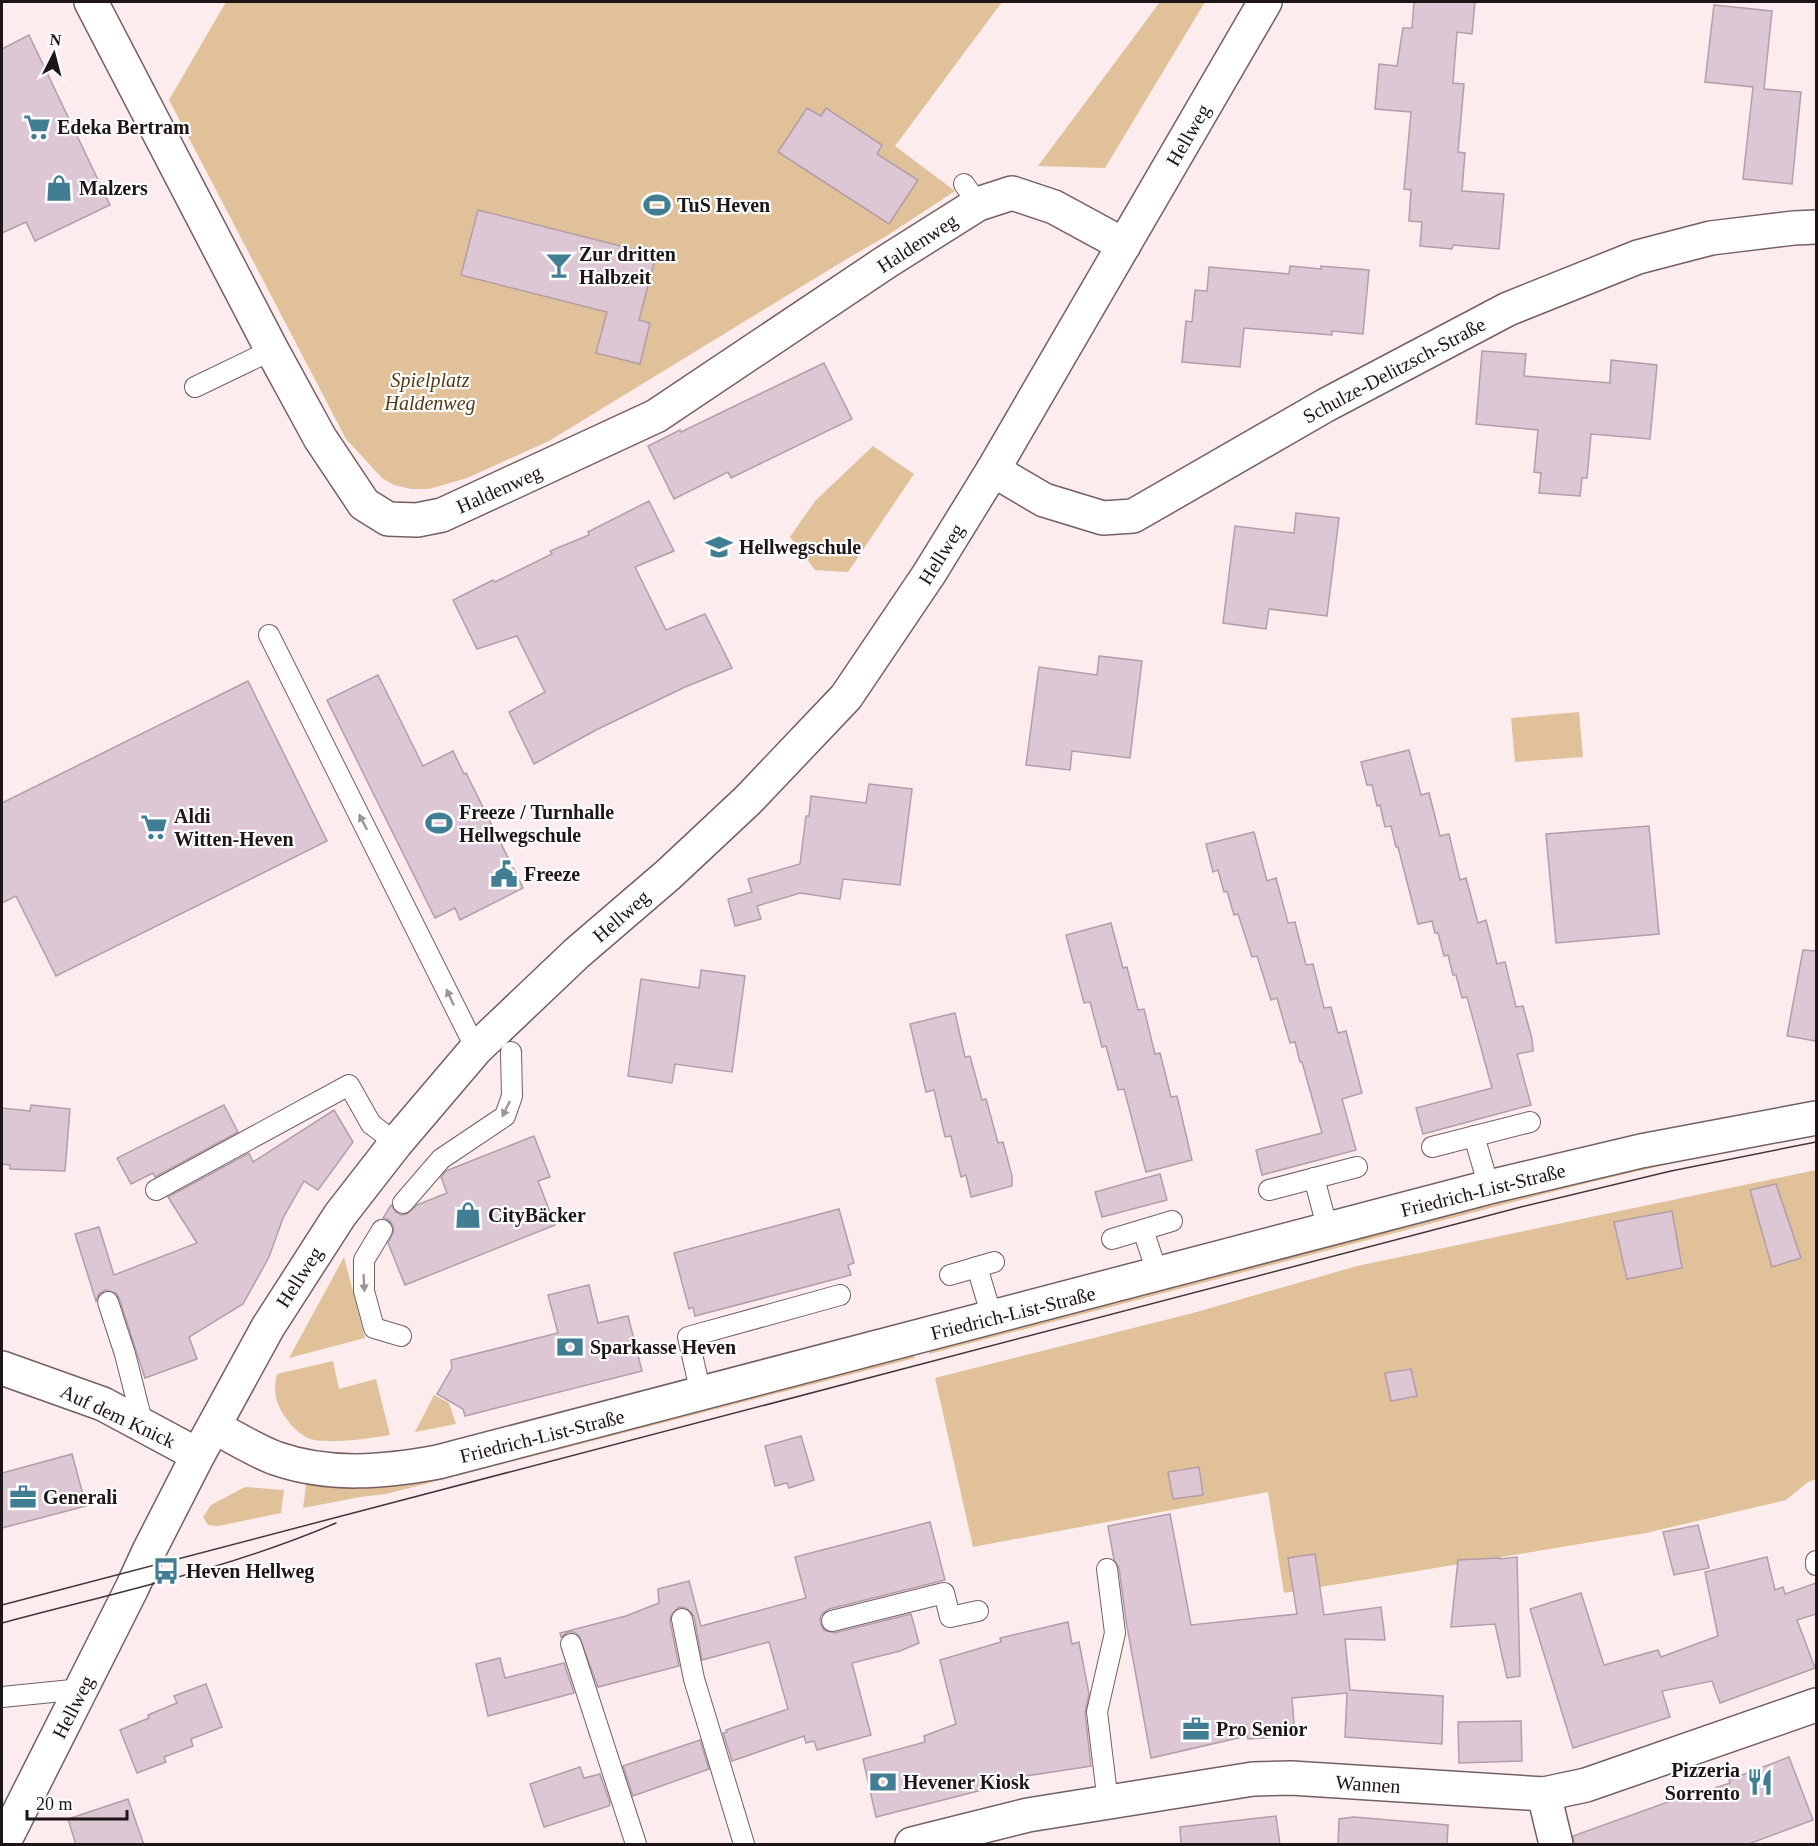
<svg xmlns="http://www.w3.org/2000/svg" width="1818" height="1846" viewBox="0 0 1818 1846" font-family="'Times New Roman',serif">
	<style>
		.green { fill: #e1c199 }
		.building { fill: #dec7d4; stroke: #b29da9; stroke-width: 1.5 }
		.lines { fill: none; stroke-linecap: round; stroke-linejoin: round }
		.service-casing { stroke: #765f61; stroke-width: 22 }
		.minor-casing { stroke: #765f61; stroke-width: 36 }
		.tertiary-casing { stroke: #765f61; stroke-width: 36 }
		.service { stroke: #fff; stroke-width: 20 }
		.minor { stroke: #fff; stroke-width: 33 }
		.tertiary { stroke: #fff; stroke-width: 33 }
		.tram { stroke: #423839; stroke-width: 1.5 }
		.oneway { fill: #9a9696 }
		.labels { text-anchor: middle; stroke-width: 4.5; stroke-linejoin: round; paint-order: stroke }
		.poi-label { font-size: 20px; font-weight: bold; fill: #1e1516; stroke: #fdfdfd; text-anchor: start }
		.street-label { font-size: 20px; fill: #1e1516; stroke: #fdfdfd }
		.park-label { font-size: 20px; font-style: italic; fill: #543a13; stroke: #fdfdfd }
	</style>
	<rect width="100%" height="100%" fill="#fceced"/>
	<g class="green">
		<path d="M226,2H1002L895,146L955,191L888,235L845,260L549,441L467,478L429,489H411L394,485L382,478L346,439L169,100Z"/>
		<path d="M1160,2H1205L1105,168L1038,166Z"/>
		<path d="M873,446L914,474L848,572L815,570L790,537L815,501Z"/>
		<path d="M1579,712L1583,757L1515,762L1511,718Z"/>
		<path d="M1816,1130V1136L1698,1157L1587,1183L929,1354V1350C1224,1273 1518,1190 1816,1130Z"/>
		<path d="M1816,1170V1479L1808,1482L1786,1500L1646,1533L1284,1593L1268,1492L973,1547L935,1378L1193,1313L1357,1266Z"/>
		<path d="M344,1257L365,1338L289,1358Z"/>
		<path d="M914,1355L915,1358L386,1494L360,1497L303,1508L306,1485C343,1487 378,1488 415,1482Z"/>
		<path d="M333,1361L339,1389L376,1379L390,1435C372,1438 321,1446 306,1437C296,1431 289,1423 283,1414C275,1400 273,1389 277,1374Z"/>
		<path d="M434,1395L449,1403L456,1424L415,1432Z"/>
		<path d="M245,1487L284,1490L281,1513L218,1526L208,1525L203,1517L211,1505Z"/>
	</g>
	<g class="building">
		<path d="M1414,2H1475L1472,34L1457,32L1453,83L1464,84L1458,152L1465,153L1462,191L1504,194L1499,249L1453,245L1452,249L1420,246L1422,222L1409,221L1411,190L1404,189L1411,112L1375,109L1379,64L1397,66L1403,28H1412Z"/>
		<path d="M1714,5L1772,11L1764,89L1801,92L1792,184L1743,179L1753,87L1705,82Z"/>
		<path d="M29,35L110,205L35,241L26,222L2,233V49Z"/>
		<path d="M807,108L821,116L826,108L882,145L877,154L918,180L889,224L778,152Z"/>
		<path d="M478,210L656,255L639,320L650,323L640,364L596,353L607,312L461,275Z"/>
		<path d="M1290,266L1321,269V266L1369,270L1363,334L1332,331V335L1244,328L1240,367L1182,362L1186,321L1192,322L1195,290L1207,291L1209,267L1289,274Z"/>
		<path d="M1482,351L1526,354L1524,376L1610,383L1611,360L1657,365L1650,439L1591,434L1587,478H1582L1580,496L1539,493L1541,473L1534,472L1538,430L1476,424Z"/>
		<path d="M824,363L852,419L731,478L728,472L674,499L648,446L680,430L681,432Z"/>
		<path d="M649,501L674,551L635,567L666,630L705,614L732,668L685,687L596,730L534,764L509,712L545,692L517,636L477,649L453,600L493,580L495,582L552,554L550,551L589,535L588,532Z"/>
		<path d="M1296,513L1339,518L1327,616L1269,609L1266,629L1223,623L1235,526L1294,533Z"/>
		<path d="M1099,656L1142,661L1130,758L1072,751L1070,770L1026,765L1039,667L1097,675Z"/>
		<path d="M378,675L423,766L453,751L464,774L466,773L523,888L460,920L455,908L435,918L327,700Z"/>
		<path d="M248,681L327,841L56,976L16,896L2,903V803Z"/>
		<path d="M1409,750L1421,795L1429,793L1440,836L1449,834L1460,880L1466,878L1478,923L1486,920L1497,964L1505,962L1516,1007L1523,1006L1532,1039L1533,1051L1517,1054L1531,1105L1423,1134L1416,1108L1492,1088L1467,997L1462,998L1456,975H1453L1448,955L1444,956L1438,933H1435L1432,921L1418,924L1398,847H1396L1391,826L1385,827L1380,805L1377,806L1372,785H1367L1361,762Z"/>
		<path d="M869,784L912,789L900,885L843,879L840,899L800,893L757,906L761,919L735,926L728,899L752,892L748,879L800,864L806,816H809L811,796L866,803Z"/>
		<path d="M1649,826L1659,934L1556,943L1546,834Z"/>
		<path d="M1254,832L1267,881L1276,878L1288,923L1295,922L1306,965L1313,964L1324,1008L1331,1007L1338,1033L1346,1031L1362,1093L1342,1099L1356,1150L1262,1175L1256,1150L1322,1133L1302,1062H1300L1295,1042L1290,1043L1277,998L1271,1000L1257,956L1252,957L1238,914L1234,915L1227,891L1224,892L1218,870L1213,872L1206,844Z"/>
		<path d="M1111,923L1123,968L1127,967L1138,1010L1144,1009L1155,1054L1160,1053L1171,1097L1177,1096L1192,1160L1146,1172L1124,1089L1118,1090L1106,1046L1102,1047L1090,1002L1084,1003L1066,935Z"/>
		<path d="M1803,950L1816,951V1041L1787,1036Z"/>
		<path d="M701,970L745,976L732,1072L675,1064L672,1083L628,1076L641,979L699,988Z"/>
		<path d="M955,1013L965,1057L970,1056L982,1100L986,1099L998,1143L1003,1142L1012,1176V1186L971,1197L966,1175L961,1177L951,1136L945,1137L934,1090L926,1092L910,1024Z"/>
		<path d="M31,1105L70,1109L65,1171L10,1169V1165L2,1164V1108L30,1111Z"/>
		<path d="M224,1105L238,1132L155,1177L153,1173L131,1184L117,1158Z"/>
		<path d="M334,1110L353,1142L318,1190L304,1181L283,1218L269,1257L243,1304L189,1337L197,1359L145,1378L119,1298L116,1293L105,1290L99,1294L96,1301L75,1234L99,1227L114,1275L197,1243L168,1197L249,1153L253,1162Z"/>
		<path d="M534,1136L550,1177L538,1181L555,1225L405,1285L388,1243L394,1231L393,1225L389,1220L383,1218L391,1205L396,1212L401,1215L407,1214L417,1205L447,1193L441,1177L446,1171Z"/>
		<path d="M1160,1174L1167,1200L1102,1217L1095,1192Z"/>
		<path d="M1776,1184L1801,1258L1772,1267L1750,1190Z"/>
		<path d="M839,1209L854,1263L848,1265L851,1275L695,1316L693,1307L689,1309L674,1253Z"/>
		<path d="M1672,1211L1682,1268L1627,1279L1614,1222Z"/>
		<path d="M589,1285L598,1323L628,1316L642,1371L465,1416L463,1409L437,1394L452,1368L451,1360L558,1333L548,1295Z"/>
		<path d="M1411,1369L1417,1396L1391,1401L1385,1373Z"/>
		<path d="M801,1436L814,1480L789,1488L787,1483L775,1486L765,1446Z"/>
		<path d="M72,1454L86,1506L2,1528V1473Z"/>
		<path d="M1199,1467L1203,1495L1173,1499L1168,1472Z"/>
		<path d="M1170,1514L1191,1625L1297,1614L1288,1558L1315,1554L1324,1615L1381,1607L1385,1640L1345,1639L1350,1690L1443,1696L1442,1744L1345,1737L1347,1693L1292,1698L1295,1736L1248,1739L1247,1736L1151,1758L1126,1621L1119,1568L1114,1560L1108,1526Z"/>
		<path d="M930,1522L945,1580L829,1609L823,1613L820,1618L821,1624L824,1630L834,1633L911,1614L919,1643L900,1651L852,1663L871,1735L817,1750L814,1741L806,1743L804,1736L732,1761L723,1733L727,1732L726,1730L788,1709L769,1642L702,1660L694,1616L686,1608L679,1607L671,1615L670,1621L679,1666L598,1687L579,1636L574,1632H568L561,1637L560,1633L626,1616L659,1603L658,1589L689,1581L701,1626L806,1598L795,1557Z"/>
		<path d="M1698,1525L1709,1568L1674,1575L1663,1532Z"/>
		<path d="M1517,1557L1520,1676L1507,1678L1495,1624L1451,1627L1458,1560L1500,1558V1559Z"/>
		<path d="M1767,1557L1775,1590L1783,1587L1785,1594L1816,1583V1614L1797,1620L1815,1668L1720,1703L1712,1681L1662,1691L1670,1717L1573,1748L1530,1609L1581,1593L1604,1665L1658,1650L1661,1657L1718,1636L1705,1572Z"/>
		<path d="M1068,1622L1072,1644L1079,1642L1089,1694L1085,1713L1091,1766L1000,1780L1002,1785L876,1817L863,1759L925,1742L924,1736L956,1724L940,1660L1001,1642L1000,1638Z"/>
		<path d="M500,1658L505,1678L564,1663L574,1693L488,1716L476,1664Z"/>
		<path d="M206,1684L222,1727L191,1739L193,1746L164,1757L166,1762L137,1773L120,1730L149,1718L148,1715L177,1703L174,1696Z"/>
		<path d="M1521,1721L1522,1761L1459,1763L1458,1722Z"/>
		<path d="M700,1740L709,1769L633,1796L623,1766Z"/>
		<path d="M1789,1757L1813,1820L1746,1845H1574L1573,1836L1679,1798V1800L1730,1783L1729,1780Z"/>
		<path d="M580,1767L584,1778L600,1774L610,1803L609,1806L544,1827L530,1784Z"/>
		<path d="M128,1799L144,1845H76L68,1819Z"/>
		<path d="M1276,1816L1280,1845H1181L1180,1827Z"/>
		<path d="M1354,1817L1448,1825L1447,1845H1338L1339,1819Z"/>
	</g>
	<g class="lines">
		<defs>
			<g id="service">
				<path d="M964,184L978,204"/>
				<path d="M195,387L272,350"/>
				<path d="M269,635L476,1049"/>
				<path d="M1474,1136L1489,1187"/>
				<path d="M1432,1147L1530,1122"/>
				<path d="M1314,1178L1328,1230"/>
				<path d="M156,1190L349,1085L371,1124L396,1143"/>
				<path d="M1269,1190L1357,1167"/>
				<path d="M403,1203L441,1159L505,1116L512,1096L511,1052"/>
				<path d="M382,1230L364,1260V1291L374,1328L401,1336"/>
				<path d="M1143,1230L1158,1275"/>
				<path d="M1112,1239L1172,1221"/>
				<path d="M977,1267L992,1317"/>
				<path d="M950,1275L994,1262"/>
				<path d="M108,1302L125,1354L143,1425"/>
				<path d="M701,1394L688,1337L840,1295"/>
				<path d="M1816,1561V1565"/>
				<path d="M1107,1569L1115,1633L1097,1712L1108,1803"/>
				<path d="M682,1619L694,1679L744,1844"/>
				<path d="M832,1621L944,1593L950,1617L978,1611"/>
				<path d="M571,1644L636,1844"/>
				<path d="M2,1697L82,1689"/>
			</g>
			<g id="minor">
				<path d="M91,2L272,350L320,438L364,504L388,519L417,520L442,515L656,416L886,262L978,204L1012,193L1054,207L1124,245"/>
				<path d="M993,470L1044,500L1103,518L1133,516L1326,405L1508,309L1638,257L1711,238L1794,228L1816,227"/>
				<path d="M2,1368L103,1404L198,1455"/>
				<path d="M214,1427C234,1437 254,1450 275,1458C329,1477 384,1472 438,1462L1489,1187L1641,1151L1816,1118"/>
				<path d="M1544,1794L1556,1844"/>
				<path d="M912,1844L1028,1815L1253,1779L1291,1778L1544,1794L1586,1785L1816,1705"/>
			</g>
			<path id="tertiary" d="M3,1844L132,1588L148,1553L198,1455L268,1327L340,1215L396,1143L476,1049L577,953L669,874L748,800L846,697L929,574L993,470L1265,2"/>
		</defs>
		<use href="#service" class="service-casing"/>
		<use href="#minor" class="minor-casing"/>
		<use href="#tertiary" class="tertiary-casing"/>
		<use href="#service" class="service"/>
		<use href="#minor" class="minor"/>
		<use href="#tertiary" class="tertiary"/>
		<g class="tram">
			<path d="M2,1605L1521,1207L1671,1171L1816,1142"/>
			<path d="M2,1623C114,1593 229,1569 336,1523"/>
		</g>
	</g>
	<defs><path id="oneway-solid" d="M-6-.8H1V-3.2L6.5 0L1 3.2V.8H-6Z" transform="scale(1.5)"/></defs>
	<g class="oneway">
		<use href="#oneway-solid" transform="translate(363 822) rotate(-117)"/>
		<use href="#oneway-solid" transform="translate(450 997) rotate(-115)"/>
		<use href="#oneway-solid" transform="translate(506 1109) rotate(116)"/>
		<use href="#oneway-solid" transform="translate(364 1283) rotate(87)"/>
	</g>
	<defs>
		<symbol id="supermarket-bare" viewBox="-9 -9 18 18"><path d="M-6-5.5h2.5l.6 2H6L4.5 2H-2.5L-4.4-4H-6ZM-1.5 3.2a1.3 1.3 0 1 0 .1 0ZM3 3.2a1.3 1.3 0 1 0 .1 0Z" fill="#417e94" stroke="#fdfdfd" stroke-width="2.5" paint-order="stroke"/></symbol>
		<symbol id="shop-bare" viewBox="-9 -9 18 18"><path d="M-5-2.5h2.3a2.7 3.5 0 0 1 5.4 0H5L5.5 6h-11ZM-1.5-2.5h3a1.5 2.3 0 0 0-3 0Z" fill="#417e94" stroke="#fdfdfd" stroke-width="2.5" paint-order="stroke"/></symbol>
		<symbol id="stadium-bare" viewBox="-9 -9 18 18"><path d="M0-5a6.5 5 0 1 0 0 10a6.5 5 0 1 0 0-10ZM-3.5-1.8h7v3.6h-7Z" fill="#417e94" stroke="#fdfdfd" stroke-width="2.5" paint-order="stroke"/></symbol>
		<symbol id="bar-bare" viewBox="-9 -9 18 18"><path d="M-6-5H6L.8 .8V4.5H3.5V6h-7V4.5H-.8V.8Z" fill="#417e94" stroke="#fdfdfd" stroke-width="2.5" paint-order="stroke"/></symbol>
		<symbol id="school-bare" viewBox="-9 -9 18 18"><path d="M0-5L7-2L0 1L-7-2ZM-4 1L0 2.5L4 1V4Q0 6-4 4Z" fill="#417e94" stroke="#fdfdfd" stroke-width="2.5" paint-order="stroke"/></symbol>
		<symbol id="civic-bare" viewBox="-9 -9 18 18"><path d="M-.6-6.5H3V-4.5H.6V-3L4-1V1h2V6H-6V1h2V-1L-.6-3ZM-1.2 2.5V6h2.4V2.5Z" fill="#417e94" stroke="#fdfdfd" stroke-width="2.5" paint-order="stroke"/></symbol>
		<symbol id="bank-bare" viewBox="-9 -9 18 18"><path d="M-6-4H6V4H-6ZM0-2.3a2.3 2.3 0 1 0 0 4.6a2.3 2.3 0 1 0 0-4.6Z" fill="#417e94" stroke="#fdfdfd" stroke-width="2.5" paint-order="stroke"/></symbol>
		<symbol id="office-bare" viewBox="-9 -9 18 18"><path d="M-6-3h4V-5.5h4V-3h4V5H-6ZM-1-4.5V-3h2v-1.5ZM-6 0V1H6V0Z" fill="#417e94" stroke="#fdfdfd" stroke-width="2.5" paint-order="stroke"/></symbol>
		<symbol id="bus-bare" viewBox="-9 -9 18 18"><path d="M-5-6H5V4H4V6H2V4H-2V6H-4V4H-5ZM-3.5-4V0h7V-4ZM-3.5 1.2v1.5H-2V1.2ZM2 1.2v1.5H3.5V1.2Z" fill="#417e94" stroke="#fdfdfd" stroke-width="2.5" paint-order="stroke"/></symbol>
		<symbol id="restaurant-bare" viewBox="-9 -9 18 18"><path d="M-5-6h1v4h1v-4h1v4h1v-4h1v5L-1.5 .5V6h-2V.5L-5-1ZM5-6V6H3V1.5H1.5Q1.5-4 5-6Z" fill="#417e94" stroke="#fdfdfd" stroke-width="2.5" paint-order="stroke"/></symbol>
	</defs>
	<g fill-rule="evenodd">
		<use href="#supermarket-bare" x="18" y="108" width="38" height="38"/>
		<use href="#shop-bare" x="40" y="169" width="38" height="38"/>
		<use href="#stadium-bare" x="638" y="186" width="38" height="38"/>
		<use href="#bar-bare" x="540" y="246" width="38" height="38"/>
		<use href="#school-bare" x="700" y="528" width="38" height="38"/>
		<use href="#stadium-bare" x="420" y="804" width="38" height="38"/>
		<use href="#supermarket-bare" x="135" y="808" width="38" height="38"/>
		<use href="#civic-bare" x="485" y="855" width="38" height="38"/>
		<use href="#shop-bare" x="449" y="1196" width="38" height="38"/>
		<use href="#bank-bare" x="551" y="1328" width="38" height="38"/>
		<use href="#office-bare" x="4" y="1478" width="38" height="38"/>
		<use href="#bus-bare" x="147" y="1552" width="38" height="38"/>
		<use href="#office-bare" x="1177" y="1710" width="38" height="38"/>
		<use href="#bank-bare" x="864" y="1763" width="38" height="38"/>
		<use href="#restaurant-bare" x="1741" y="1763" width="38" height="38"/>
	</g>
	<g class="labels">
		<g class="poi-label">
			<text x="57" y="134">Edeka Bertram</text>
			<text x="79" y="195">Malzers</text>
			<text x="677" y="212">TuS Heven</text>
			<text x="579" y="261">Zur dritten<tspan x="579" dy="23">Halbzeit</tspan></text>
			<text x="739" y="554">Hellwegschule</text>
			<text x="459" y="819">Freeze / Turnhalle<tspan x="459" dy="23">Hellwegschule</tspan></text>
			<text x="174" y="823">Aldi<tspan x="174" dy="23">Witten-Heven</tspan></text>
			<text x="524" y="881">Freeze</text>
			<text x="488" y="1222">CityBäcker</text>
			<text x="590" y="1354">Sparkasse Heven</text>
			<text x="43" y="1504">Generali</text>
			<text x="186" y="1578">Heven Hellweg</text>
			<text x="1216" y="1736">Pro Senior</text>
			<text x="1740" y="1777" text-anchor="end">Pizzeria<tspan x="1740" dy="23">Sorrento</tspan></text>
			<text x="903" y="1789">Hevener Kiosk</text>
		</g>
		<g class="street-label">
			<text transform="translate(1188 135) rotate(-60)" y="7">Hellweg</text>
			<text transform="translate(917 243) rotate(-33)" y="7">Haldenweg</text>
			<text transform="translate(1394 370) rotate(-28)" y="7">Schulze-Delitzsch-Straße</text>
			<text transform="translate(499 489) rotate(-24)" y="7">Haldenweg</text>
			<text transform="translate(941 554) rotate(-58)" y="7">Hellweg</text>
			<text transform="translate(621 916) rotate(-41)" y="7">Hellweg</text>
			<text transform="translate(1483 1190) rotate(-14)" y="7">Friedrich-List-Straße</text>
			<text transform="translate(299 1277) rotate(-57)" y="7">Hellweg</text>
			<text transform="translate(1013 1313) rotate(-14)" y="7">Friedrich-List-Straße</text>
			<text transform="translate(118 1416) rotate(25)" y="7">Auf dem Knick</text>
			<text transform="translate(542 1436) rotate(-14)" y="7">Friedrich-List-Straße</text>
			<text transform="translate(73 1707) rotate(-63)" y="7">Hellweg</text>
			<text transform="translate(1368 1784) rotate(4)" y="7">Wannen</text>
		</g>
		<g class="park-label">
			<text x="430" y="387">Spielplatz<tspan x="430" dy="23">Haldenweg</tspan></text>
		</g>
	</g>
	<rect width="1818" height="1846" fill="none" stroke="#1e1516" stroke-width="6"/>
	<g transform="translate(54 54) rotate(6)" stroke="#fdfdfd" stroke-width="4.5" paint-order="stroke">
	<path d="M0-4.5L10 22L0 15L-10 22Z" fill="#1e1516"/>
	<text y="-9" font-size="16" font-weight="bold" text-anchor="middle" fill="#1e1516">N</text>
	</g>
	<path d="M27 1810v9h100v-9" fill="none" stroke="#1e1516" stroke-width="3"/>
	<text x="36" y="1810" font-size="18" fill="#1e1516" stroke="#fdfdfd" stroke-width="4.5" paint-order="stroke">20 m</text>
</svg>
